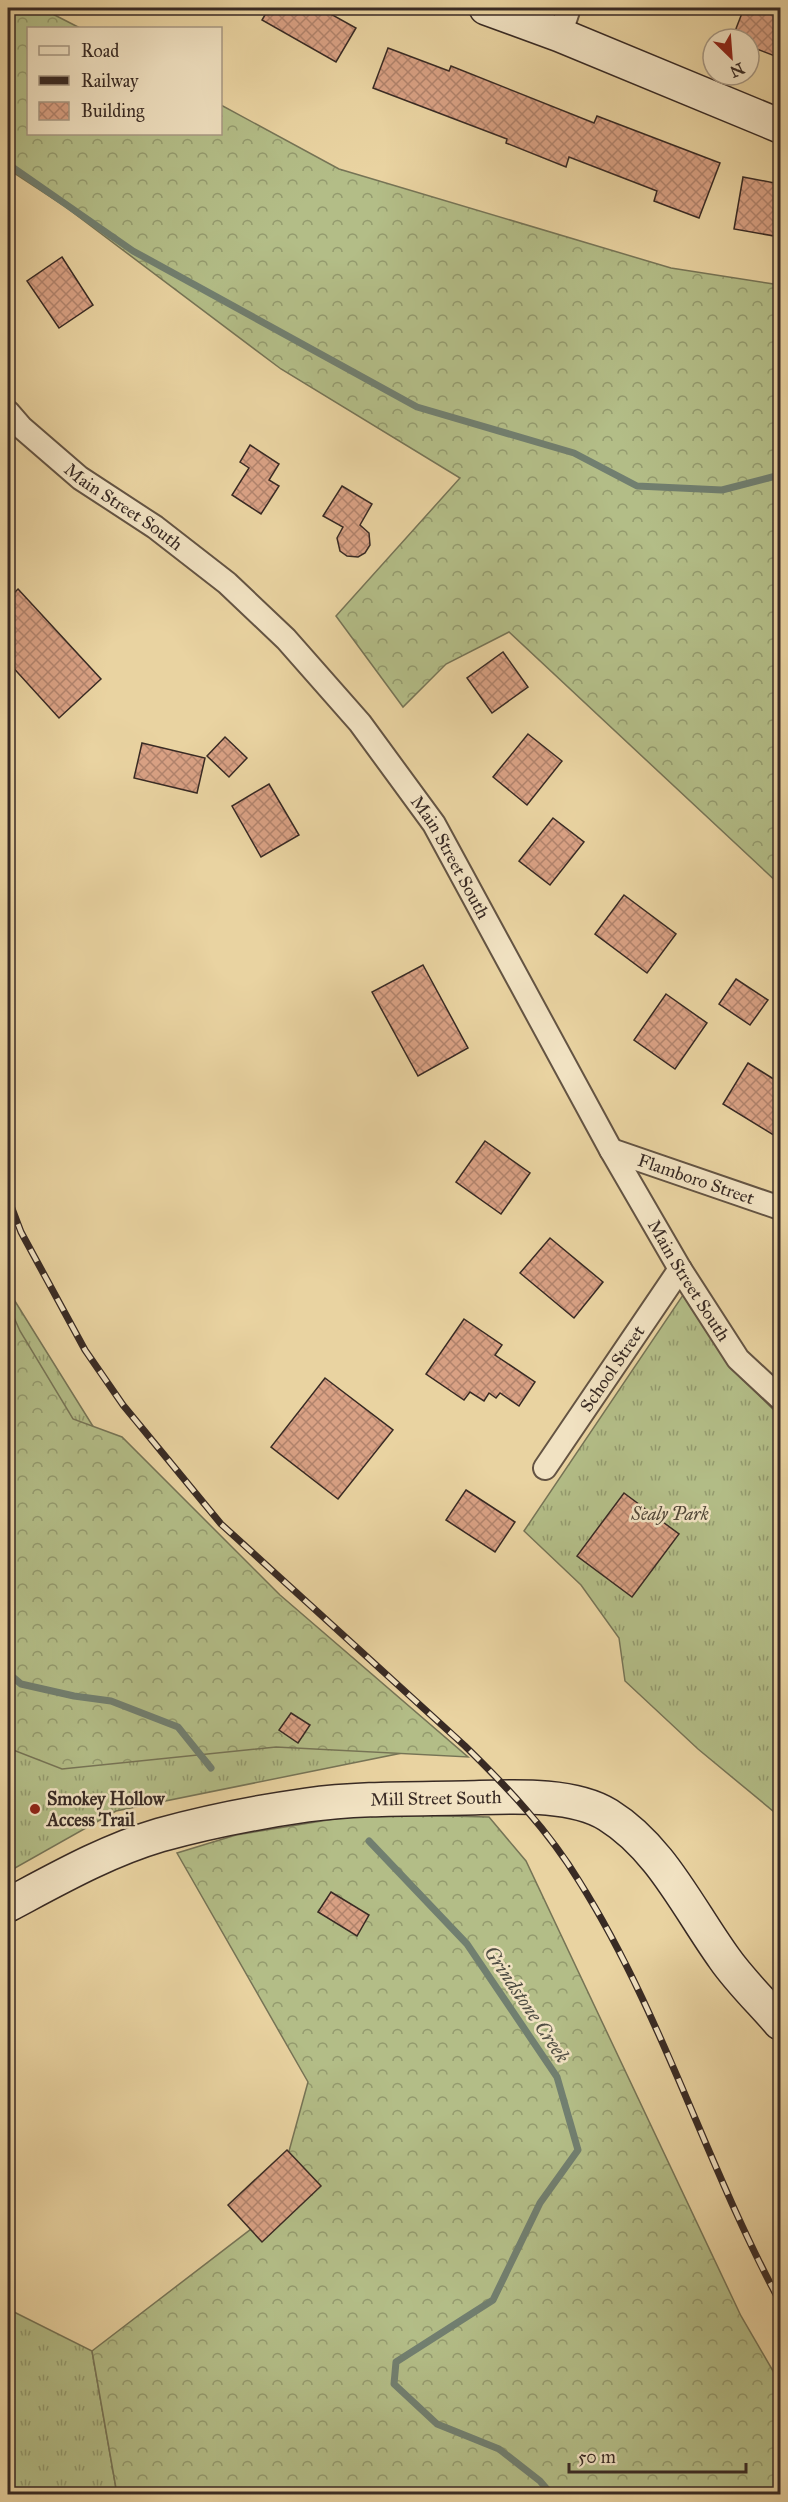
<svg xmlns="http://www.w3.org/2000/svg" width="788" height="2502" viewBox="0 0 788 2502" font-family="'IM FELL Great Primer',serif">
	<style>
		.grass { fill: url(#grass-tufts); stroke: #767456; stroke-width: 1.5 }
		.forest { fill: url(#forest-crowns); stroke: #767456; stroke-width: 1.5 }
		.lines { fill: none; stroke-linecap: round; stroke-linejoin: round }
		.stream { stroke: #717f70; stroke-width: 7 }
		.building { fill: url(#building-cross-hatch); stroke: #382a24; stroke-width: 1.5 }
		.street-casing { stroke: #645443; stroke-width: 26 }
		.secondary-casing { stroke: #382a24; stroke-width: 36 }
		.street { stroke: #f1e2c2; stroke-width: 22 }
		.secondary { stroke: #f1e2c2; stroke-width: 33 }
		.rail-casing { stroke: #382a24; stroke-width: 7 }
		.rail { stroke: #f1e2c2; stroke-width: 4.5; stroke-dasharray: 14; stroke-linecap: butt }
		.poi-dot { fill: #8f2418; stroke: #f1e2c2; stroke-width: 2 }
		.labels { text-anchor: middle; stroke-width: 5; stroke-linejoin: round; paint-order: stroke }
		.street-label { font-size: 18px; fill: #382a24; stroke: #f1e2c2 }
		.park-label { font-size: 18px; font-style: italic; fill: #514738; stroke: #f1e2c2 }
		.poi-label { font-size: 18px; font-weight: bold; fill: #382a24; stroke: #f1e2c2; text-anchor: start }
		.water-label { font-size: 20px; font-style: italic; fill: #504e44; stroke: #f1e2c2 }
	</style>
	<defs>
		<pattern id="grass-tufts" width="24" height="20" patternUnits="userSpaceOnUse" patternTransform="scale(1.5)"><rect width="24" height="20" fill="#b3bd87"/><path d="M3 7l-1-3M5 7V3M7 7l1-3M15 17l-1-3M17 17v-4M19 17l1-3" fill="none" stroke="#939a6e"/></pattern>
		<pattern id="forest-crowns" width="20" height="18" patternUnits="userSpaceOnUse" patternTransform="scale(1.5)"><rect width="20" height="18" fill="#b3bd87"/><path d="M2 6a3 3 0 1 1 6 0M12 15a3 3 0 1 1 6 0" fill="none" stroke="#939a6e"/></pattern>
		<pattern id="building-cross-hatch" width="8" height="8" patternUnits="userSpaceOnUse" patternTransform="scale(1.5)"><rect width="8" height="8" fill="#d9a184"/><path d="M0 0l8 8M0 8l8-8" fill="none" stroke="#b1836c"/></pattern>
	</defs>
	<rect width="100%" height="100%" fill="#e9d3a1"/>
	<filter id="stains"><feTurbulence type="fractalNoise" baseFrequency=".00333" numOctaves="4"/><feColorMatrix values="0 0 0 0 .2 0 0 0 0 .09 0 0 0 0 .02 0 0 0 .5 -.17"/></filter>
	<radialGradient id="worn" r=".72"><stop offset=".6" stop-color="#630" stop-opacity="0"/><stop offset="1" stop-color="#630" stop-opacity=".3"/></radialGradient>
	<g class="grass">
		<path d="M8,1290L142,1505L407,1752L116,1811L8,1872Z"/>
		<path d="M683,1295L730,1367L780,1416L779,1816L698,1749L625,1681L619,1638L581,1585L524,1531Z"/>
		<path d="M8,2309L92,2351L117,2494H8Z"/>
	</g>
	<g class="forest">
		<path d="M8,8H41L80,28H28V134H220L221,105L339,169L671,268L780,285V885L509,632L446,664L403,707L336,616L460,478L281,369L63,205L8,169Z"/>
		<path d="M8,1304L20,1331L73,1419L122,1437L280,1595L468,1757L276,1747L62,1769L8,1748Z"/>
		<path d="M365,1814L489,1817L526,1861L741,2316L780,2383V2494H117L92,2351L272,2213L308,2082L177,1853L236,1835Z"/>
	</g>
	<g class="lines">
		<g class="stream">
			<path d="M8,164L133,251L417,407L574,453L637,486L722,490L780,475"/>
			<path d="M8,1673L21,1684L74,1696L111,1701L178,1727L211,1768"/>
			<path d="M369,1841L467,1944L557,2077L578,2150L540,2203L493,2300L396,2362L394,2384L437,2424L499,2449L540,2481L551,2494"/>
		</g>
	</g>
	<g class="building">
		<path d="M269,8H320L356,28L336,62L262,20Z"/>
		<path d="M744,8H780V58L749,46V39H732Z"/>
		<path d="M388,48L449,71L451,66L594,123L597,116L720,163L699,218L654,201L657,191L569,157L566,167L506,143L507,139L373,88Z"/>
		<path d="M743,177L780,184V237L734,229Z"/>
		<path d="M62,257L93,305L59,328L27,281Z"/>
		<path d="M250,445L279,464L269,480L279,486L261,514L232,495L249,468L240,462Z"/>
		<path d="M342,486L372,504L360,525L369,533L370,545L365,553L358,557L347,556L340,551L337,538L343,527L323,516Z"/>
		<path d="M18,589L101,679L59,718L8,662V599Z"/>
		<path d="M503,652L528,687L492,713L467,678Z"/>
		<path d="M528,734L562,761L527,805L493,777Z"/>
		<path d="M225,737L247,758L229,777L207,756Z"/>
		<path d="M142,743L205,758L197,793L134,778Z"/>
		<path d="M269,784L299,835L261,857L232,806Z"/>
		<path d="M553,818L584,842L550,885L519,861Z"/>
		<path d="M624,895L676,934L647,973L595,934Z"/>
		<path d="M423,965L468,1048L418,1076L372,992Z"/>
		<path d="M736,979L768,1000L750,1025L719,1004Z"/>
		<path d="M666,994L707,1023L675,1069L634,1040Z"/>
		<path d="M748,1063L780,1083V1139L723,1104Z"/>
		<path d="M485,1141L530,1173L501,1214L456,1182Z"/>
		<path d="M550,1238L603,1282L574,1318L520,1273Z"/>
		<path d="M464,1319L502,1345L495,1355L535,1382L519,1406L500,1393L496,1398L489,1393L484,1401L470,1392L464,1400L426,1374Z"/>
		<path d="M325,1378L393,1430L338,1499L271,1447Z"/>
		<path d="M466,1490L515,1522L495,1552L446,1520Z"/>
		<path d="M624,1493L679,1534L632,1597L577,1556Z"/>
		<path d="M291,1713L310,1725L298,1743L279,1730Z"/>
		<path d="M331,1892L369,1915L357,1936L318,1912Z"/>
		<path d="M287,2150L321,2186L262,2242L228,2205Z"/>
	</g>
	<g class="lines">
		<defs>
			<g id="street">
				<path d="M560,35L569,8"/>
				<path id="s1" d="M8,412L21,427L80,478L155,527L227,583L286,639L360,723L434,824L611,1150L680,1269L738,1359L780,1398"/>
				<path id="s2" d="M611,1150L780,1208"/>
				<path id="s3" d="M545,1468L680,1269"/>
			</g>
			<g id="secondary">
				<path d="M486,8L560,35L780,126"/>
				<path id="s4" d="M8,1905C57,1879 106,1851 160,1835C207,1822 258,1812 307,1805C358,1798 413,1799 465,1798C508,1797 571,1792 608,1815C661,1848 688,1908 724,1958C740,1981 762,2002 780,2023"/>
			</g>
		</defs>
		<use href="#street" class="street-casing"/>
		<use href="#secondary" class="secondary-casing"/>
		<use href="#street" class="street"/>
		<use href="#secondary" class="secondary"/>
		<defs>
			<path id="rail" d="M8,1198L21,1232L85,1350L123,1405L221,1524L465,1746C507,1787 548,1830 579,1881C662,2013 706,2165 780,2302"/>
		</defs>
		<use href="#rail" class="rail-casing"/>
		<use href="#rail" class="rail"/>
	</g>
	<circle class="poi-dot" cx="35" cy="1809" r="6"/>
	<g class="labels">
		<g class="street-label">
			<text dy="6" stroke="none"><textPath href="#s1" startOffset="150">Main Street South</textPath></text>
			<text dy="6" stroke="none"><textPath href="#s1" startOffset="634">Main Street South</textPath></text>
			<text dy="6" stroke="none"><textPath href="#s2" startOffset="90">Flamboro Street</textPath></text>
			<text dy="6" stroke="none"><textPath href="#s1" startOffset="1120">Main Street South</textPath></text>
			<text dy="6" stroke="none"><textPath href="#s3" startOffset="120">School Street</textPath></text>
			<text dy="6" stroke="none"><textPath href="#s4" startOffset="447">Mill Street South</textPath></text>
		</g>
		<g class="park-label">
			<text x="670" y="1520">Sealy Park</text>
		</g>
		<g class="poi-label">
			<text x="47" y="1805">Smokey Hollow<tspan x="47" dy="21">Access Trail</tspan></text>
		</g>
		<g class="water-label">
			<text transform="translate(527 2004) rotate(56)" y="7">Grindstone Creek</text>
		</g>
	</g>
	<rect width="788" height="2502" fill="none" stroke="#e9d3a1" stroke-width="30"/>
	<rect x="9" y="9" width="770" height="2484" fill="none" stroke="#382a24" stroke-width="3"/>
	<rect x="15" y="15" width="758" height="2472" fill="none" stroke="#382a24" stroke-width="1.5"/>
	<rect x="27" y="27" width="195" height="108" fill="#f1e2c2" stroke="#a79883" stroke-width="1.5"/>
	<rect x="39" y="46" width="30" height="9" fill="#f1e2c2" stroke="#a79883" stroke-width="1.5"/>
	<text x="81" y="57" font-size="18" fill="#382a24">Road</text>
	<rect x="39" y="76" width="30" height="9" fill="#382a24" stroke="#a79883" stroke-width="1.5"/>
	<text x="81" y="87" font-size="18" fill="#382a24">Railway</text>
	<rect x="39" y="102" width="30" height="18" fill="url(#building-cross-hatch)" stroke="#a79883" stroke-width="1.5"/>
	<text x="81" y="117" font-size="18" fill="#382a24">Building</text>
	<g transform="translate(731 57) rotate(155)"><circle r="28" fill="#f1e2c2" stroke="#a79883" stroke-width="1.5"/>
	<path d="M0-4.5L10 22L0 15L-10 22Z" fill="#8f2418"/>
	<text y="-9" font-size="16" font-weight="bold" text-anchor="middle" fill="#382a24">N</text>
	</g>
	<path d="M569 2463v9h177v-9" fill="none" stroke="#382a24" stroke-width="3"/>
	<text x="578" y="2463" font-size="18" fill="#382a24" stroke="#f1e2c2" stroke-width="4.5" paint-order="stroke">50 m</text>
	<rect width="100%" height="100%" filter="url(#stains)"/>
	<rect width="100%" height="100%" fill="url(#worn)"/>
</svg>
